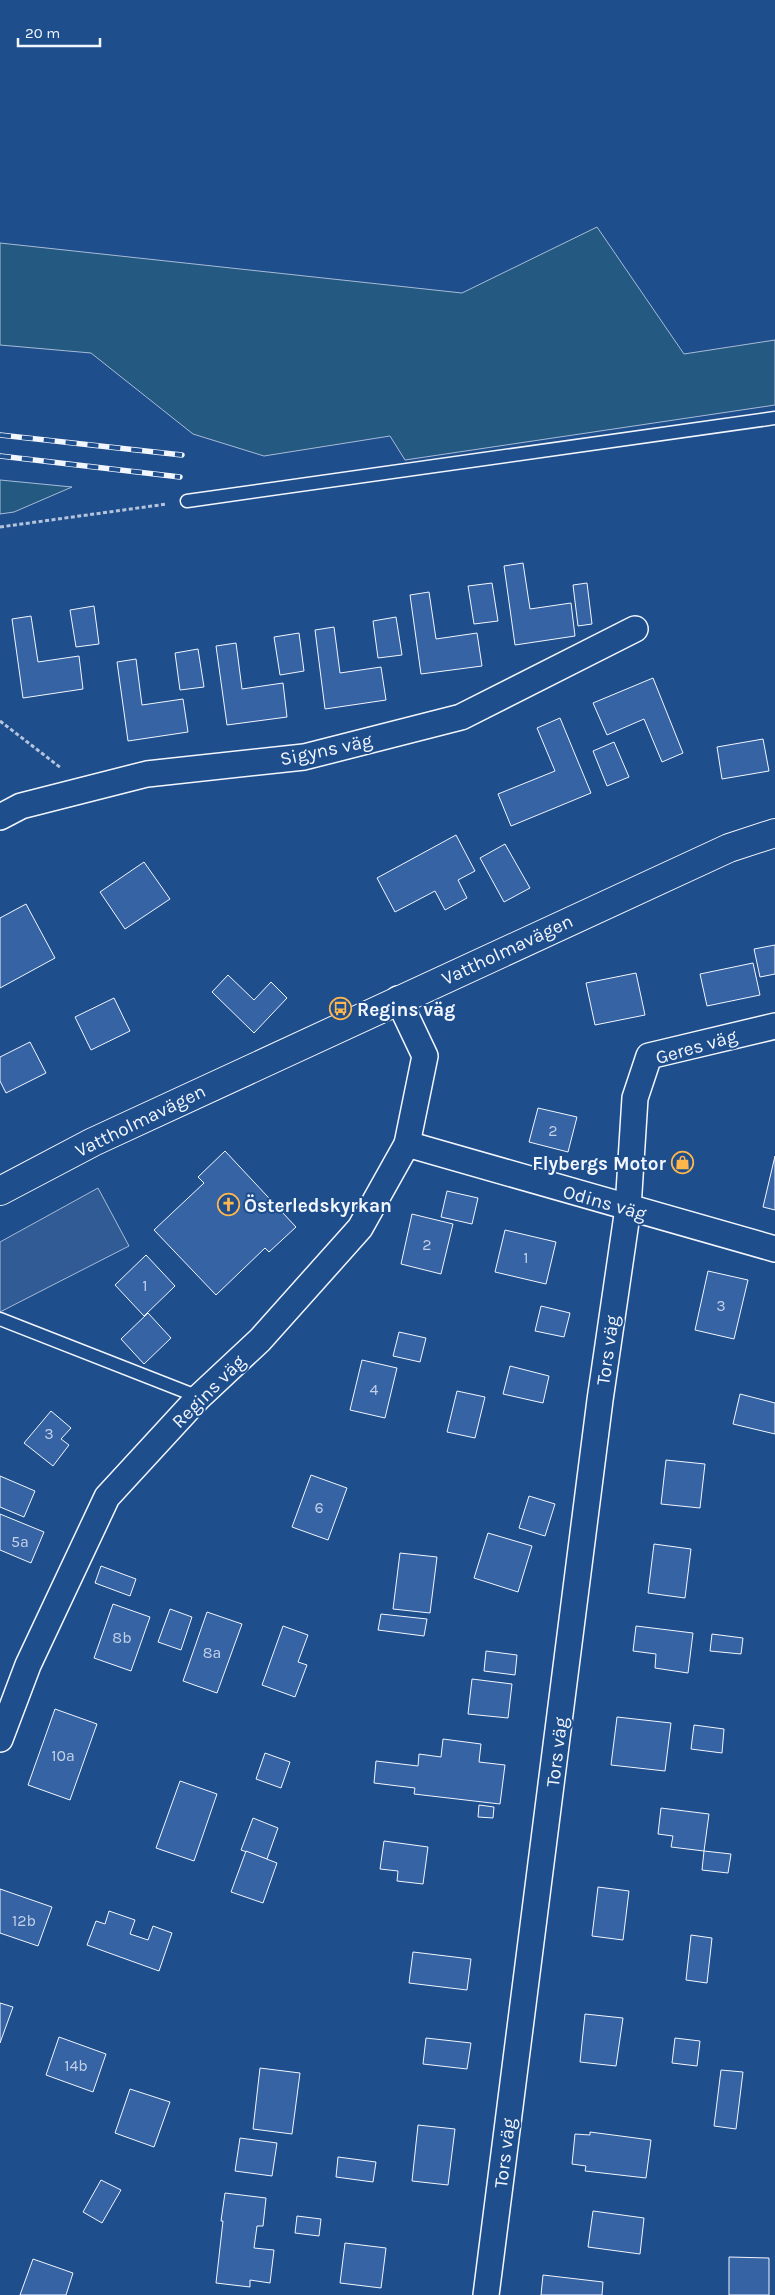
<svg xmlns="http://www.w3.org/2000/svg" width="775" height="2295" viewBox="0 0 775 2295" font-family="Karla,sans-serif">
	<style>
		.green { fill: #245a82; stroke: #a8bbd7 }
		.parking { fill: #305b95; stroke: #a8bbd7 }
		.building { fill: #3563a3; stroke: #f2f6ff }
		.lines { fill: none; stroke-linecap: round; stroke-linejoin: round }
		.service-casing { stroke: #f2f6ff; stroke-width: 15 }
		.minor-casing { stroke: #f2f6ff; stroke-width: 28 }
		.secondary-casing { stroke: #f2f6ff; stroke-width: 30 }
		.path { stroke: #b3c4dc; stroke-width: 3; stroke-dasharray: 4 2.5; stroke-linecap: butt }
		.service { stroke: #1f4e8c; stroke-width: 12 }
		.minor { stroke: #1f4e8c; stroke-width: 25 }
		.secondary { stroke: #1f4e8c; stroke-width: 28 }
		.rail-casing { stroke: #f2f6ff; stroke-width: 5.5 }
		.rail { stroke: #1f4e8c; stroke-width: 4; stroke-dasharray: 11; stroke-linecap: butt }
		.labels { text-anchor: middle; stroke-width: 4; stroke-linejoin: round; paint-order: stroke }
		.number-label { font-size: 16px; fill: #c3d1e8 }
		.street-label { font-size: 19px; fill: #f2f6ff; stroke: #1f4e8c }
		.poi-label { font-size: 19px; font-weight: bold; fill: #f2f6ff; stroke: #1f4e8c; text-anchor: start }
	</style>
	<rect width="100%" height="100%" fill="#1f4e8c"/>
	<g class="green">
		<path d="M597,227L684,354L775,340V405L405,460L390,436L264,456L193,434L91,353L0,345V243L462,293Z"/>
		<path d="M0,480L72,487L14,512L0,514Z"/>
	</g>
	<path class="parking" d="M98,1188L129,1246L0,1312V1242Z"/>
	<g class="building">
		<path d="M523,563L530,609L571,603L575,636L515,645L504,566Z"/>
		<path d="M492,583L498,621L474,624L468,586Z"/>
		<path d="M587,583L592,624L578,626L573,585Z"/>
		<path d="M429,592L436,639L477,633L482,666L421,674L410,595Z"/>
		<path d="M94,606L99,644L76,647L70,610Z"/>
		<path d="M31,616L38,662L79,656L83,689L23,698L12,619Z"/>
		<path d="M396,617L402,655L378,658L373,621Z"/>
		<path d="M334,627L340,673L381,667L386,700L325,709L315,630Z"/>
		<path d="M299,633L304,671L280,675L274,637Z"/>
		<path d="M236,643L242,689L283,683L287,717L227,725L216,646Z"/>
		<path d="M198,649L204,687L180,690L175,653Z"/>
		<path d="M136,659L142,705L183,699L188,732L128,741L117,662Z"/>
		<path d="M653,678L683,753L662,762L644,719L607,735L593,703Z"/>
		<path d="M560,718L591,793L511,826L498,794L555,771L537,728Z"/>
		<path d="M763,739L769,771L722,779L717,747Z"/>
		<path d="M614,742L629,777L607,786L593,751Z"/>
		<path d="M456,835L475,871L458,880L467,898L445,910L435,891L395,912L377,878Z"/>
		<path d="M505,844L530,888L504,902L480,858Z"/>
		<path d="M144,862L170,899L125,929L100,892Z"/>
		<path d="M26,904L55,958L0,988V918Z"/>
		<path d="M775,945V974L760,977L754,949Z"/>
		<path d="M753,963L760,995L707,1006L700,974Z"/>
		<path d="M636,973L645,1015L595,1025L586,983Z"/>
		<path d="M228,975L254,1000L271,982L287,998L254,1033L212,992Z"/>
		<path d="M114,998L130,1031L91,1050L75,1017Z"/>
		<path d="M30,1042L46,1073L6,1093L0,1081V1057Z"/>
		<path d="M538,1108L577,1117L568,1152L529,1142Z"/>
		<path d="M225,1151L296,1227L269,1252L265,1248L216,1295L154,1230L204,1183L198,1177Z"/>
		<path d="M775,1156V1210L763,1207Z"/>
		<path d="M447,1191L478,1198L472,1224L441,1217Z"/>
		<path d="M412,1214L453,1224L441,1274L401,1264Z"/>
		<path d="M505,1230L556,1242L546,1284L495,1272Z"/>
		<path d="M146,1255L175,1286L144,1316L115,1285Z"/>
		<path d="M708,1271L748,1280L734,1339L695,1330Z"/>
		<path d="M541,1306L570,1313L564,1337L535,1331Z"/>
		<path d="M148,1313L171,1338L144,1364L121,1339Z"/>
		<path d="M399,1332L426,1338L420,1362L393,1356Z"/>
		<path d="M362,1360L397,1368L385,1418L350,1410Z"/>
		<path d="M510,1366L549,1376L543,1403L503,1394Z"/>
		<path d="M457,1391L485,1397L475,1438L447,1432Z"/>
		<path d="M740,1394L775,1403V1434L733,1424Z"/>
		<path d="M51,1411L71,1428L61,1439L69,1445L53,1466L24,1443Z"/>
		<path d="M666,1460L705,1464L700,1508L661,1504Z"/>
		<path d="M311,1475L347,1488L328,1540L292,1527Z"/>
		<path d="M0,1476L35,1491L24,1517L0,1507Z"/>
		<path d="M529,1496L555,1504L545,1536L519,1528Z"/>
		<path d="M0,1514L44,1532L31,1563L0,1550Z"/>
		<path d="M488,1533L532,1546L518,1592L474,1578Z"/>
		<path d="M654,1544L691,1549L685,1598L648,1593Z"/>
		<path d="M400,1553L437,1557L430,1613L393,1609Z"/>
		<path d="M101,1566L136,1579L130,1596L95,1583Z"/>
		<path d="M113,1604L150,1617L131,1671L94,1658Z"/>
		<path d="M170,1609L192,1617L181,1650L158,1642Z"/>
		<path d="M207,1612L242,1624L217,1693L183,1681Z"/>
		<path d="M381,1614L427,1619L424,1636L378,1630Z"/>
		<path d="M283,1626L308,1635L298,1662L307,1665L295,1697L262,1685Z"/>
		<path d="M636,1626L693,1633L688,1673L655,1668L656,1654L633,1651Z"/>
		<path d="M712,1634L743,1638L741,1654L710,1651Z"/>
		<path d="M486,1651L517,1655L515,1675L484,1671Z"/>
		<path d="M472,1679L512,1684L508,1718L468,1714Z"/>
		<path d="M55,1709L97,1724L70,1800L28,1785Z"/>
		<path d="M617,1717L671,1723L665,1771L611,1765Z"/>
		<path d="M694,1725L724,1729L722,1753L691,1749Z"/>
		<path d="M443,1739L481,1744L479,1762L505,1765L500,1804L414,1794L415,1788L374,1783L376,1761L418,1766L419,1754L441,1757Z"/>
		<path d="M265,1753L290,1762L281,1788L256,1779Z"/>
		<path d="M180,1781L217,1794L194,1861L156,1848Z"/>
		<path d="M479,1805L494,1807L493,1818L478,1817Z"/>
		<path d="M661,1808L709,1814L704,1851L671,1847L673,1836L658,1834Z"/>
		<path d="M253,1818L278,1828L267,1859L241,1850Z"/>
		<path d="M384,1841L428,1847L423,1884L397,1881L398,1871L380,1869Z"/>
		<path d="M246,1851L277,1863L263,1903L231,1892Z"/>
		<path d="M704,1851L731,1854L728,1873L702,1870Z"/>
		<path d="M598,1887L629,1891L623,1940L592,1936Z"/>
		<path d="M0,1889L52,1907L38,1946L0,1933Z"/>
		<path d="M109,1911L135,1920L130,1934L148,1940L153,1926L172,1933L159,1971L87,1945L96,1921L105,1924Z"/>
		<path d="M691,1935L712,1938L707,1983L686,1980Z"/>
		<path d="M413,1952L471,1959L467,1990L409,1983Z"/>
		<path d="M0,2003L13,2007L0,2043Z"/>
		<path d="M585,2014L623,2018L616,2066L580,2062Z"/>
		<path d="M59,2037L106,2054L93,2092L46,2075Z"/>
		<path d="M426,2038L471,2043L467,2069L423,2064Z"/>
		<path d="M675,2038L700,2041L697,2066L672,2063Z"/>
		<path d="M260,2068L300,2073L292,2134L253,2129Z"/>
		<path d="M721,2070L743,2072L736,2129L714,2126Z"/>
		<path d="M130,2089L170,2102L154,2147L115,2133Z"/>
		<path d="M418,2125L455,2129L448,2185L412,2181Z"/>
		<path d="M590,2132L651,2140L646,2178L585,2171L586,2166L572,2164L575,2134L590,2135Z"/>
		<path d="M240,2138L277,2143L272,2176L235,2171Z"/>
		<path d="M338,2157L376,2162L373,2182L336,2177Z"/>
		<path d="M101,2180L121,2190L102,2223L83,2212Z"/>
		<path d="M225,2193L266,2198L263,2226H257L254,2248L274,2250L270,2283L250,2280V2287L216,2283L223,2221H221Z"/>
		<path d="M593,2211L644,2218L640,2254L588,2247Z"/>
		<path d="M297,2216L321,2219L319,2236L295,2233Z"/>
		<path d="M345,2243L386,2248L381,2288L340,2283Z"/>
		<path d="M729,2257L769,2258V2295H729Z"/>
		<path d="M33,2259L73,2273L66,2295H20Z"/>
		<path d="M543,2275L603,2282L602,2295H541Z"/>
	</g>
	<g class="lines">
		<defs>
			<g id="service">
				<path d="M187,501L775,418"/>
				<path d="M0,1319L199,1397"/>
			</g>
			<g id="minor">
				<path d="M0,817L21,806L147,774L304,757L461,717L635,629"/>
				<path d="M407,1144L775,1249"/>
				<path d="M0,1739L28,1665L107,1497L199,1397L260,1340L360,1228L407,1144L425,1056L398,999"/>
				<path d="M486,2295L600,1400L628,1208L635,1098L649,1056L775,1026"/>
			</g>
			<path id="secondary" d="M0,1191L93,1142L729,848L775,833"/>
		</defs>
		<use href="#service" class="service-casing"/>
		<use href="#minor" class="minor-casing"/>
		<use href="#secondary" class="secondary-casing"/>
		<g class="path">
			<path d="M0,527L167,504"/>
			<path d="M0,721L61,768"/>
		</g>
		<use href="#service" class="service"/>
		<use href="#minor" class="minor"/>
		<use href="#secondary" class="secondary"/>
		<defs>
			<g id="rail">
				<path d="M0,435L182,455"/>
				<path d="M0,456L180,477"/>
			</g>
		</defs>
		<use href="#rail" class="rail-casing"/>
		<use href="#rail" class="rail"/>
	</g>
	<defs>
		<symbol id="bus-ring" viewBox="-11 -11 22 22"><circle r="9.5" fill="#1f4e8c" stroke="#ffb74d" stroke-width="1.5"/><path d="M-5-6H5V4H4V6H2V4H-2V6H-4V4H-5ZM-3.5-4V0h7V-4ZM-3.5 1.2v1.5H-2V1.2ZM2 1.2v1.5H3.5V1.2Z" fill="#ffb74d"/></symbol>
		<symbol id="shop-ring" viewBox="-11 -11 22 22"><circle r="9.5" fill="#1f4e8c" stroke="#ffb74d" stroke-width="1.5"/><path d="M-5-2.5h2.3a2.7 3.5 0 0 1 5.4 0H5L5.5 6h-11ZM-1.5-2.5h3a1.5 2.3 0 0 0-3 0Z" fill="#ffb74d"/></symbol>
		<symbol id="church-ring" viewBox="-11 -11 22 22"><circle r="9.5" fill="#1f4e8c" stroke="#ffb74d" stroke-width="1.5"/><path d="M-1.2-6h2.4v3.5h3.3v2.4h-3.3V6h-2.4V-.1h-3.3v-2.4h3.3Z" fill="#ffb74d"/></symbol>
	</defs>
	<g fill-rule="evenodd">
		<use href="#bus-ring" x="328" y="996" width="25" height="25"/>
		<use href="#shop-ring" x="670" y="1150" width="25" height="25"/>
		<use href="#church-ring" x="216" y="1192" width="25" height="25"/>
	</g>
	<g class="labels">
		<g class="number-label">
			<text x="553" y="1136">2</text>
			<text x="427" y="1250">2</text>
			<text x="526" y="1263">1</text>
			<text x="145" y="1291">1</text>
			<text x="721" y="1311">3</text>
			<text x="374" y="1395">4</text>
			<text x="49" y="1439">3</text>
			<text x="319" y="1513">6</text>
			<text x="20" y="1547">5a</text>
			<text x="122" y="1643">8b</text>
			<text x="212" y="1658">8a</text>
			<text x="63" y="1761">10a</text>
			<text x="24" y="1926">12b</text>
			<text x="76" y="2071">14b</text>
		</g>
		<g class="street-label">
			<text transform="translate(326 749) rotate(-12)" y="7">Sigyns väg</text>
			<text transform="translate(507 949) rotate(-25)" y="7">Vattholmavägen</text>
			<text transform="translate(696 1046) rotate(-16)" y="7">Geres väg</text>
			<text transform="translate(140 1120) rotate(-26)" y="7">Vattholmavägen</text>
			<text transform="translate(605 1202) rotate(16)" y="7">Odins väg</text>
			<text transform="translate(607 1350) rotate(-82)" y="7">Tors väg</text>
			<text transform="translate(208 1391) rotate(-45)" y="7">Regins väg</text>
			<text transform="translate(556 1752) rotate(-83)" y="7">Tors väg</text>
			<text transform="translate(504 2153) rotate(-83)" y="7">Tors väg</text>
		</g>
		<g class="poi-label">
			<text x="357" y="1016">Regins väg</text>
			<text x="666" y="1170" text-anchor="end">Flybergs Motor</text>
			<text x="244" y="1212">Österledskyrkan</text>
		</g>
	</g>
	<path d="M18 38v8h82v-8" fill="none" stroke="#f2f6ff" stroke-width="2.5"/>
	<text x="25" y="38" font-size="15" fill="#f2f6ff" stroke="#1f4e8c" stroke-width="4" paint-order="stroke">20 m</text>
</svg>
